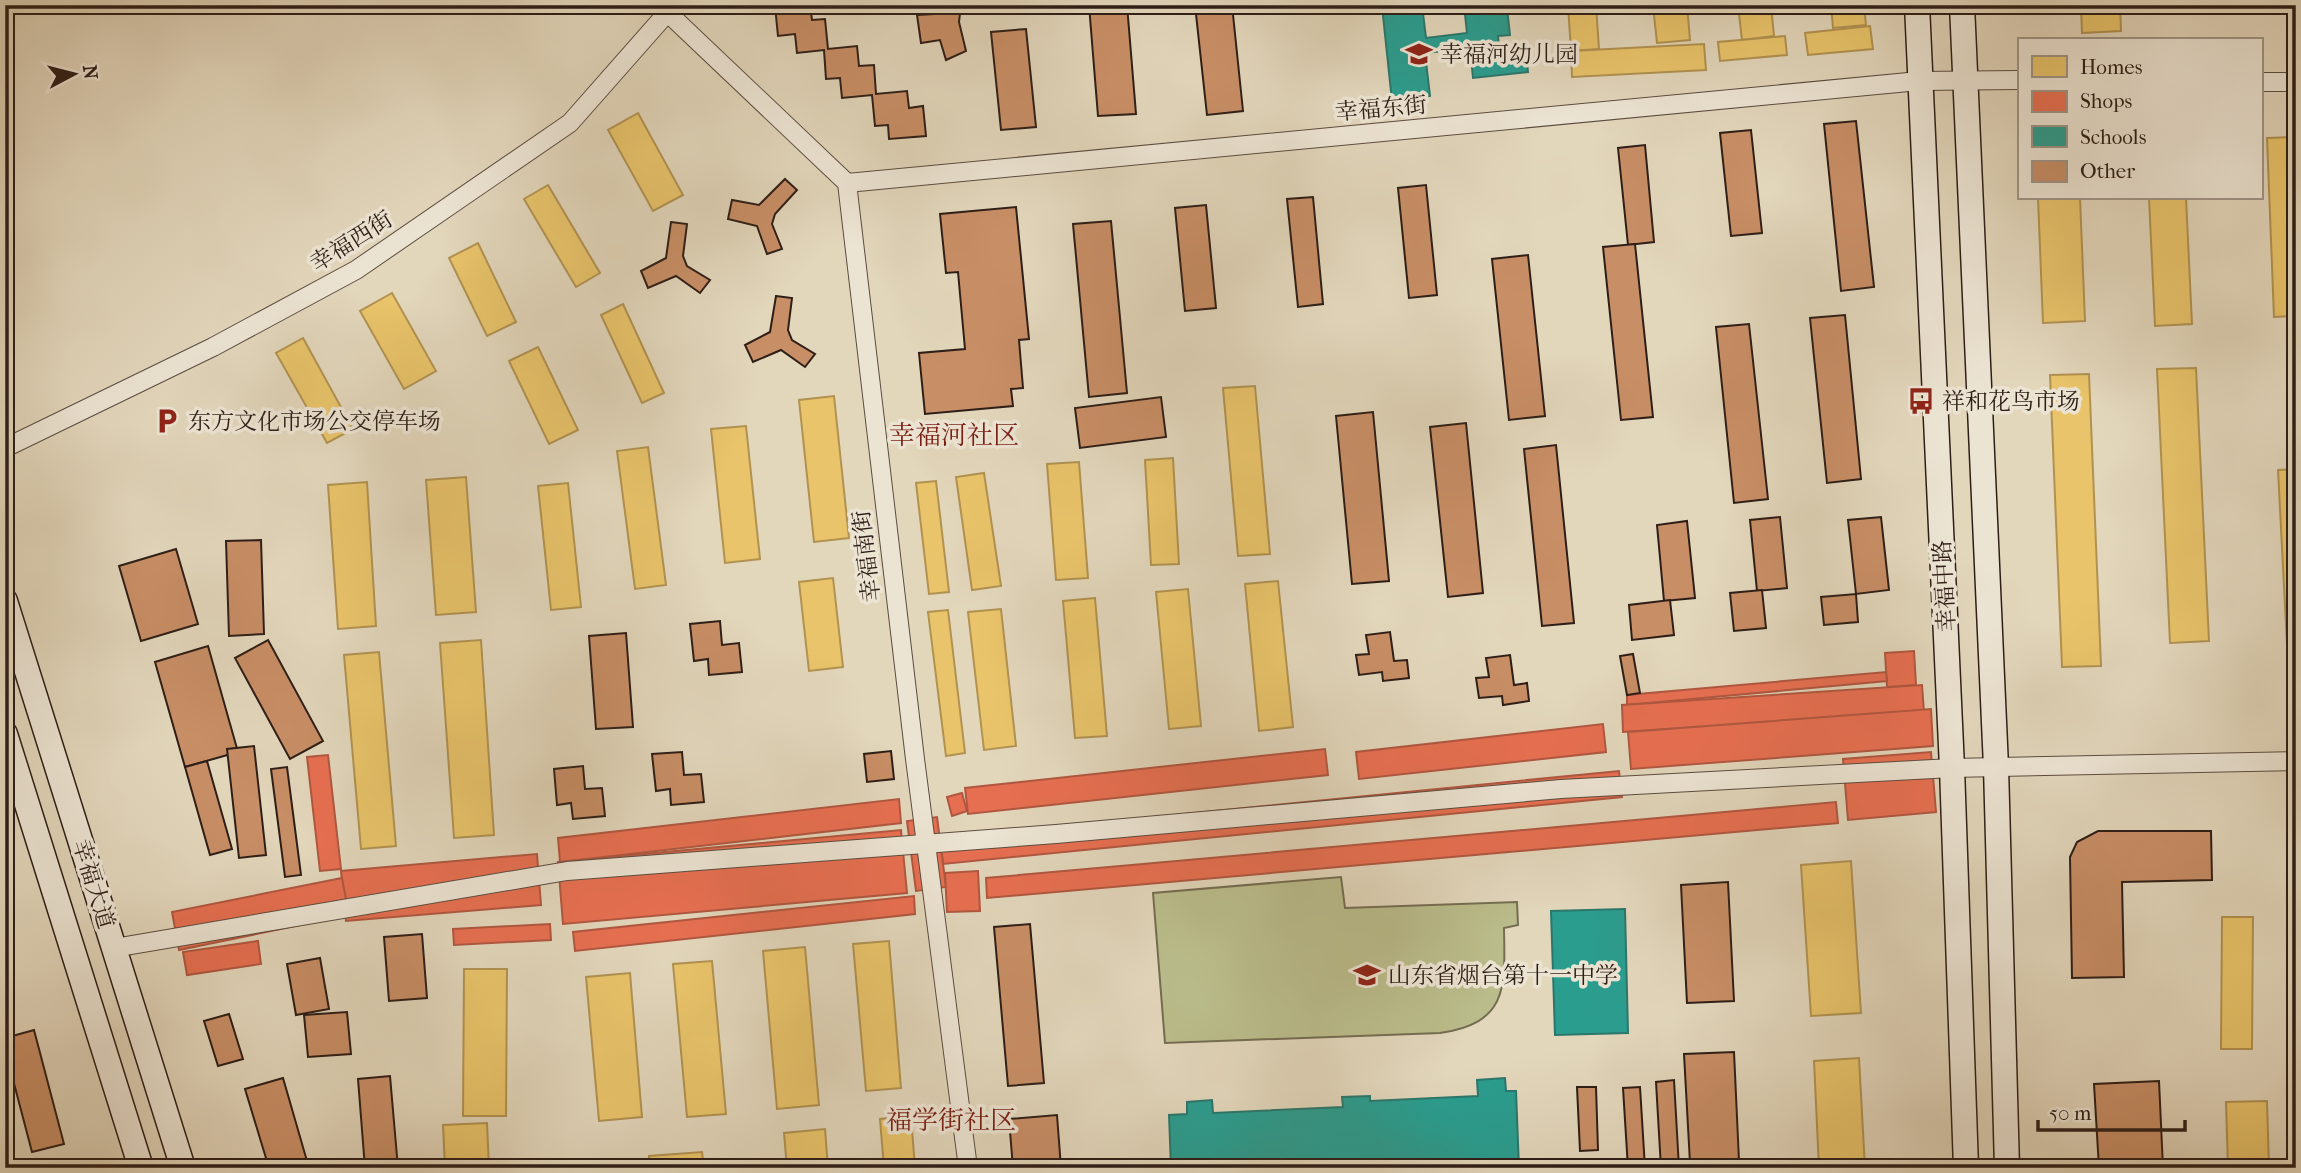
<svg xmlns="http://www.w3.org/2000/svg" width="2301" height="1173" viewBox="0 0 2301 1173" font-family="'IM FELL French Canon','Noto Serif SC',serif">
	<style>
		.green { fill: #babc8b; stroke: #746d51; stroke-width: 2 }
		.homes { fill: #e9c46a; stroke: #b19251; stroke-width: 2 }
		.shops { fill: #e76f51; stroke: #b05740; stroke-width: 2 }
		.schools { fill: #2a9d8f; stroke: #2b776b; stroke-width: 2 }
		.building { fill: #c88e66; stroke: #2e1e17; stroke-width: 2 }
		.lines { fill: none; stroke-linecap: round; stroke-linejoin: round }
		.minor-casing { stroke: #5b4c40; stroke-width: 20 }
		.secondary-casing { stroke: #2e1e17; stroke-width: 27 }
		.minor { stroke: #ece4d3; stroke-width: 18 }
		.secondary { stroke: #ece4d3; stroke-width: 24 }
		.labels { text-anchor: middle; stroke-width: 7; stroke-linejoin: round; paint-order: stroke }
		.poi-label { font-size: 23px; fill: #2e1e17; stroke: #ece4d3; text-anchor: start }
		.street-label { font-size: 23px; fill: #2e1e17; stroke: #ece4d3 }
		.quarter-label { font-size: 26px; fill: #7a1f14; stroke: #ece4d3 }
	</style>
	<rect width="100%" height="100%" fill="#e2d6bb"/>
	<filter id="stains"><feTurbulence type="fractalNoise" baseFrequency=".00286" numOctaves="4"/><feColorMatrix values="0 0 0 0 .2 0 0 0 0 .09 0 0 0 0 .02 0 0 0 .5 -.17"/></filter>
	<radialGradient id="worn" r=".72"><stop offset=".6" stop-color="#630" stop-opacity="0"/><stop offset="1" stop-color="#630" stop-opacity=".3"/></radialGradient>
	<path class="green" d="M1341,877L1345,908L1517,902L1518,925L1504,928C1505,986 1509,1023 1440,1033L1165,1043L1153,893Z"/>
	<g class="homes">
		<path d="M1568,5H1596L1599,49L1571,51Z"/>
		<path d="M1653,5H1687L1690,40L1657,43Z"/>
		<path d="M1738,5H1771L1774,36L1742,40Z"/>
		<path d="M1831,5H1864L1866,25L1833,28Z"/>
		<path d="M2081,5H2120L2121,31L2082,33Z"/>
		<rect x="2209" y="5" width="37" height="9"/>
		<path d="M1870,26L1873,49L1808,55L1805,33Z"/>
		<path d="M1785,36L1787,55L1720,61L1718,42Z"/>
		<path d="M1704,44L1706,70L1572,77L1571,51Z"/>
		<path d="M638,113L683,195L653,211L608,130Z"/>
		<path d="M2296,137V316L2274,317L2267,138Z"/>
		<path d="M548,185L600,273L576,287L524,199Z"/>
		<path d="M2038,198H2080L2085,321L2043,323Z"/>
		<path d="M2149,198H2186L2192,324L2155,326Z"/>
		<path d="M478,243L516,322L487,336L449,258Z"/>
		<path d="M392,293L436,371L404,389L360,311Z"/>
		<path d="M623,304L664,393L642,403L601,315Z"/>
		<path d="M303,338L353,429L327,443L276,353Z"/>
		<path d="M538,347L578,430L549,444L509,361Z"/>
		<path d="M2196,368L2209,641L2170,643L2157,369Z"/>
		<path d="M2089,374L2101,666L2062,667L2050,375Z"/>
		<path d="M1255,386L1270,554L1238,556L1223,388Z"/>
		<path d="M834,396L849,538L814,542L799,400Z"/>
		<path d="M746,426L760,559L725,563L711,429Z"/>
		<path d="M648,447L666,585L635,589L617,451Z"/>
		<path d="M1173,458L1179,564L1151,565L1145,460Z"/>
		<path d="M1079,462L1088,578L1056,580L1047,464Z"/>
		<path d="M2296,469V683H2289L2278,470Z"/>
		<path d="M984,473L1001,586L972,590L956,477Z"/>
		<path d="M466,477L476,612L436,615L426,480Z"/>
		<path d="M936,481L949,592L929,594L916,483Z"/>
		<path d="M367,482L376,626L338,629L328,485Z"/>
		<path d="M568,483L581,607L551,610L538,486Z"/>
		<path d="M833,578L843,667L809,671L799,582Z"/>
		<path d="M1278,581L1293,727L1259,731L1245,584Z"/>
		<path d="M1188,589L1201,726L1169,729L1156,592Z"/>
		<path d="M1095,598L1107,736L1075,738L1063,601Z"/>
		<path d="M1001,609L1016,746L984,750L968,612Z"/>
		<path d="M948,610L965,753L946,756L928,612Z"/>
		<path d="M481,640L494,835L454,838L440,643Z"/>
		<path d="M379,652L396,846L361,849L344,655Z"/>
		<path d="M1851,861L1861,1013L1811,1016L1801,865Z"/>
		<path d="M2222,917H2253L2252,1049H2221Z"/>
		<path d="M889,941L901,1088L866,1091L853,944Z"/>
		<path d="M805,947L819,1105L777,1109L763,951Z"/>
		<path d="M712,961L726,1114L687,1117L673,964Z"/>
		<path d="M464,969H507L506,1116H463Z"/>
		<path d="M630,973L642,1117L599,1121L586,977Z"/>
		<path d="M1859,1058L1865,1168H1819L1814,1061Z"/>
		<path d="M2267,1101L2269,1168H2228L2226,1102Z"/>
		<path d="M911,1116L915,1168H884L880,1119Z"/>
		<path d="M487,1123L489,1168H445L443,1125Z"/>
		<path d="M825,1129L828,1168H787L784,1133Z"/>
		<path d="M702,1152L704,1168H650L649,1156Z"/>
	</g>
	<g class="shops">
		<path d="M1914,651L1916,685L1887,687L1885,653Z"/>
		<path d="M1886,672L1887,681L1627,705V695Z"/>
		<path d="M1922,685L1924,712L1623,732L1622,705Z"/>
		<path d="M1931,709L1933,746L1631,769L1628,732Z"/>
		<path d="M1603,724L1606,752L1359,779L1356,752Z"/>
		<path d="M1325,749L1328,775L968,814L965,788Z"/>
		<path d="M1931,752L1936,812L1848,820L1843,759Z"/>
		<path d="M328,755L341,869L320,871L307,757Z"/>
		<path d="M1619,771L1622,797L943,864L940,838Z"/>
		<path d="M962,793L967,811L952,816L947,797Z"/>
		<path d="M899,799L901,823L560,862L558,838Z"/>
		<path d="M1836,802L1838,823L987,898L986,878Z"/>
		<path d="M937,817L946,887L916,891L907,821Z"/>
		<path d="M901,830L907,893L563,924L558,862Z"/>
		<path d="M537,854L541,905L346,921L341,871Z"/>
		<path d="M978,871L980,911L947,912L945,873Z"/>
		<path d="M342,878L349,915L179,950L172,912Z"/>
		<path d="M914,896L915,914L575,951L573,932Z"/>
		<path d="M550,924L551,940L454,945L453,929Z"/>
		<path d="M258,941L261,964L187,975L183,952Z"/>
	</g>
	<g class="schools">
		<path d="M1369,5H1422L1426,38L1467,33L1464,5H1517L1507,7L1510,35L1498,36L1500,55H1526L1528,72L1473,78L1470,48L1425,53L1430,96L1392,101L1382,6Z"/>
		<path d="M1625,909L1628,1033L1555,1035L1551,911Z"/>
		<path d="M1505,1078L1506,1091H1516L1519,1168H1171L1169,1115L1187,1114V1102L1212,1100L1213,1113L1343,1107L1342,1097L1370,1096V1101L1478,1096L1477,1080Z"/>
	</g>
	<g class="building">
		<path d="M810,5L812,20L825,19L828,49L857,46L859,66L874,65L876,94L907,91L909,108L923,106L926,136L889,139L888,125L875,126L872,95L842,98L840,78L826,79L824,50L797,53L795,34L778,36L775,6Z"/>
		<path d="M936,5H961L959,22L966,51L946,60L940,40L921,43L917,15L934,14Z"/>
		<path d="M1089,5H1127L1136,114L1098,116Z"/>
		<path d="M1195,5H1232L1243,111L1207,115Z"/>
		<path d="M1026,29L1036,127L1001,130L991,32Z"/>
		<path d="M1856,121L1874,287L1841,291L1824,124Z"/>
		<path d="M1751,130L1762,233L1731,236L1720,133Z"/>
		<path d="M1645,145L1654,242L1628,245L1618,148Z"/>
		<path d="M785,179L797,190L775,214L772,224L782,249L767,254L757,226L728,219L732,200L759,205Z"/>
		<path d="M1426,185L1437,295L1409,298L1398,188Z"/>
		<path d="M1313,197L1323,304L1298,307L1287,199Z"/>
		<path d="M1206,205L1216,308L1185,311L1175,208Z"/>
		<path d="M1016,207L1029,339L1019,340L1023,388L1011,389L1013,406L925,414L919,353L965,349L958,272L946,273L940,214Z"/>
		<path d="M1111,221L1127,393L1089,397L1073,224Z"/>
		<path d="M671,222L687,224L683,256L687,266L710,280L700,293L676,276L648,288L641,271L666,258Z"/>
		<path d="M1635,244L1653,417L1621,420L1603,247Z"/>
		<path d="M1528,255L1545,416L1509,420L1492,259Z"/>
		<path d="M776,296L792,298L788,330L792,340L815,354L805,367L781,350L753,362L745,345L770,332Z"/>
		<path d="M1845,315L1861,479L1827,483L1810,318Z"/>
		<path d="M1749,324L1768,499L1734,503L1716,327Z"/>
		<path d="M1161,397L1166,437L1080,448L1075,408Z"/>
		<path d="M1373,412L1389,581L1352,584L1336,416Z"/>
		<path d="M1466,423L1483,593L1448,597L1430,427Z"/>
		<path d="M1556,445L1574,623L1542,626L1524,449Z"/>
		<path d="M1780,517L1787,588L1757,591L1750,520Z"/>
		<path d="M1881,517L1889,590L1856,594L1848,520Z"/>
		<path d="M1687,521L1695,598L1664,601L1657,525Z"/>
		<path d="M261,540L264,634L229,636L226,541Z"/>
		<path d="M176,549L198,624L141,641L119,566Z"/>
		<path d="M1762,590L1766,628L1734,631L1730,593Z"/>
		<path d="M1856,594L1858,622L1824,625L1821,597Z"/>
		<path d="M1670,600L1674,635L1632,640L1629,605Z"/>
		<path d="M720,621L722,645L739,643L742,672L709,675L708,659L694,661L690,624Z"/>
		<path d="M1390,632L1394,661L1407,660L1409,678L1383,681L1382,672L1359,675L1356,655L1369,654L1366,635Z"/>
		<path d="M626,633L633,727L596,729L589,636Z"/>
		<path d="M268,640L323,741L290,759L235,658Z"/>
		<path d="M208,646L238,752L185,767L155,662Z"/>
		<path d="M1633,654L1640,693L1627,695L1620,656Z"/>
		<path d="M1510,655L1514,685L1527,683L1529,701L1503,705L1502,696L1479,698L1476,678L1489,677L1486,658Z"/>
		<path d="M254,746L266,855L239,858L227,749Z"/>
		<path d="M891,751L894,779L867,782L864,754Z"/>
		<path d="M682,752L684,775L701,774L704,802L671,805L670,789L656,791L652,754Z"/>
		<path d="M207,761L232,849L210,855L185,767Z"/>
		<path d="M583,766L585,789L602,788L605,816L573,819L571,803L557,805L554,769Z"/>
		<path d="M287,767L301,875L285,877L271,769Z"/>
		<path d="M2098,831H2211L2212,880L2122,882L2124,977L2072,978L2070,857L2077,842Z"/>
		<path d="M1728,882L1734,1001L1687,1003L1681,885Z"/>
		<path d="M1030,924L1044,1083L1008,1086L994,927Z"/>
		<path d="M422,934L427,998L389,1001L384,937Z"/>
		<path d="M320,958L329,1009L296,1015L287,964Z"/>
		<path d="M347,1012L351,1054L308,1057L304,1015Z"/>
		<path d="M229,1014L243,1059L218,1066L204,1021Z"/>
		<path d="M34,1030L64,1144L32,1152L5,1049V1038Z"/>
		<path d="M1734,1052L1739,1161L1690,1163L1684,1054Z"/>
		<path d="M390,1076L398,1168H365L358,1079Z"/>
		<path d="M283,1078L309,1168H269L245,1089Z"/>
		<path d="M1674,1080L1679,1168H1661L1656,1082Z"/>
		<path d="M2159,1081L2163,1168H2099L2094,1084Z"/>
		<path d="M1577,1087H1596L1598,1150L1580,1151Z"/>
		<path d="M1640,1087L1645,1168H1628L1623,1088Z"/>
		<path d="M1057,1115L1061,1168H1013L1009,1119Z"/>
	</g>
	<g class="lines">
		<defs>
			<g id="minor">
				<path d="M668,13L847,183L915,759L968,1168"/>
				<path d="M2261,82H2296"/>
				<path d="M847,183L1919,81L2019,80"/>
				<path d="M5,448L213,347L356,270L570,123L674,5"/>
				<path d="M114,948L567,871L1056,834L1561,789L1952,768L2296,761"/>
			</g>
			<g id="secondary">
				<path d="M1917,5L1952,768L1966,1168"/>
				<path d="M1962,5L1996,767L2007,1168"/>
				<path d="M5,601L183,1168"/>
				<path d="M5,734L141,1168"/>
			</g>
		</defs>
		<use href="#minor" class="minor-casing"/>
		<use href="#secondary" class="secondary-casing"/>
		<use href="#minor" class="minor"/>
		<use href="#secondary" class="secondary"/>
	</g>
	<defs>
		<symbol id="school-bare" viewBox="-9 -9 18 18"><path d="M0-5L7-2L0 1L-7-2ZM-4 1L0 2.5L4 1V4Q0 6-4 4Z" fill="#8f2418" stroke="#ece4d3" stroke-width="2.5" paint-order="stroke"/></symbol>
		<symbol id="bus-bare" viewBox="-9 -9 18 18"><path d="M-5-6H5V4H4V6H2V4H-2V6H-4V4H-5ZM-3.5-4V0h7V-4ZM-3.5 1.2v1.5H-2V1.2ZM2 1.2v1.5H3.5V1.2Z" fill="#8f2418" stroke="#ece4d3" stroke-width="2.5" paint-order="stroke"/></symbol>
		<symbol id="parking-bare" viewBox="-9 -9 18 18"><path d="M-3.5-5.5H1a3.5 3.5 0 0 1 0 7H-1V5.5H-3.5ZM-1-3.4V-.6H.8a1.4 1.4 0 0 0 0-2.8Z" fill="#8f2418" stroke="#ece4d3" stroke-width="2.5" paint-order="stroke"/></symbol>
	</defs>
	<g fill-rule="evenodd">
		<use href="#school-bare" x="1400" y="35" width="38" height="38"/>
		<use href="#bus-bare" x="1902" y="382" width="38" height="38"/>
		<use href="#parking-bare" x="148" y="402" width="38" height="38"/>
		<use href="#school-bare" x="1348" y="956" width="38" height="38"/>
	</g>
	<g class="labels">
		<g class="poi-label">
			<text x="1440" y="62">幸福河幼儿园</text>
			<text x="1942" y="409">祥和花鸟市场</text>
			<text x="188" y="429">东方文化市场公交停车场</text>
			<text x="1388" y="983">山东省烟台第十一中学</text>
		</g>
		<g class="street-label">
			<text transform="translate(1381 108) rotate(-5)" y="8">幸福东街</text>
			<text transform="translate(351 241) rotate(-32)" y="8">幸福西街</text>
			<text transform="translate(866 556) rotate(-97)" y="8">幸福南街</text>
			<text transform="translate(1944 586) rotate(-93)" y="8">幸福中路</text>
			<text transform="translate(94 884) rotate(73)" y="8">幸福大道</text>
		</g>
		<g class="quarter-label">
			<text x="954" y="444">幸福河社区</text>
			<text x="951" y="1129">福学街社区</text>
		</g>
	</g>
	<rect width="2301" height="1173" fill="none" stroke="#e2d6bb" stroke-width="28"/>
	<rect x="7" y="7" width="2287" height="1159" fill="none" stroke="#2e1e17" stroke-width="3.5"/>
	<rect x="14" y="14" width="2273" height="1145" fill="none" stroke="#2e1e17" stroke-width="2"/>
	<rect x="2018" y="38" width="245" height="161" fill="#ece4d3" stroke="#a09588" stroke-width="2"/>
	<rect x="2032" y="56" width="35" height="21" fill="#e9c46a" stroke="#a09588" stroke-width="2"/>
	<text x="2080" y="74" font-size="21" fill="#2e1e17">Homes</text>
	<rect x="2032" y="91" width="35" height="21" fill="#e76f51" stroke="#a09588" stroke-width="2"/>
	<text x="2080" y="108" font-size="21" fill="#2e1e17">Shops</text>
	<rect x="2032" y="126" width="35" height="21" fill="#2a9d8f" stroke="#a09588" stroke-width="2"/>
	<text x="2080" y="144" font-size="21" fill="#2e1e17">Schools</text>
	<rect x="2032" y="161" width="35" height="21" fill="#c88e66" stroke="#a09588" stroke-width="2"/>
	<text x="2080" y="178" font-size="21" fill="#2e1e17">Other</text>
	<g transform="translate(74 74) rotate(83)" stroke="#ece4d3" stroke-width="5" paint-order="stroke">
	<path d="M0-5L12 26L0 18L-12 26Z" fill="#2e1e17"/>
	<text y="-10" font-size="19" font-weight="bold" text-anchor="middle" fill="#2e1e17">N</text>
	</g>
	<path d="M2038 1120v10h147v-10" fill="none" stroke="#2e1e17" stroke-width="3.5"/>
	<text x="2049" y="1120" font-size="21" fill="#2e1e17" stroke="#ece4d3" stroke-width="5" paint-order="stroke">50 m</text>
	<rect width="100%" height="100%" filter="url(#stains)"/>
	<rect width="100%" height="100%" fill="url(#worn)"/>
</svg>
